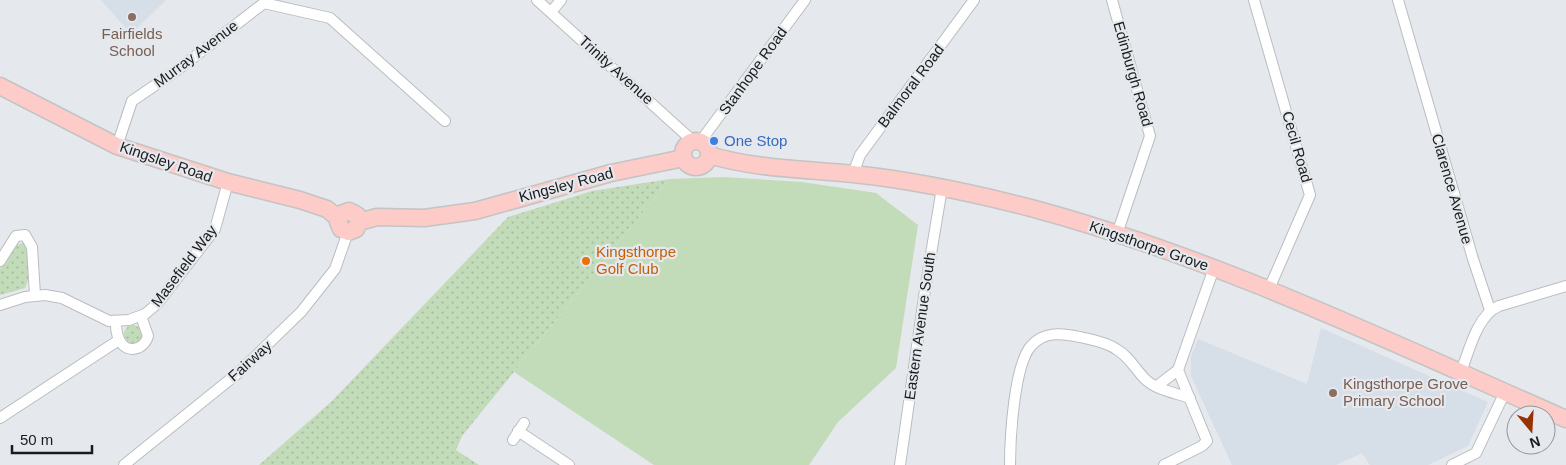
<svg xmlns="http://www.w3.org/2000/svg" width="1566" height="465" viewBox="0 0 1566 465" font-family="Arial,sans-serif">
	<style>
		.built { fill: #d6dee8 }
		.grass { fill: url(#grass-dots) }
		.green { fill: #c2dbb9 }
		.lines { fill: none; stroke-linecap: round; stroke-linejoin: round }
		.street-casing { stroke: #babdc0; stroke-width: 12 }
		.primary-casing { stroke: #c3c4c4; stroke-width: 19 }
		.street { stroke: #fff; stroke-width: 10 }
		.primary { stroke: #fdcbc8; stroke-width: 16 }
		.education-dot { fill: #8d6e63; stroke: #e5e8ec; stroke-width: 2 }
		.shop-dot { fill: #3f7fe0; stroke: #e5e8ec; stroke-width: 2 }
		.food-dot { fill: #e8710a; stroke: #e5e8ec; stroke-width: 2 }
		.labels { text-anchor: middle; stroke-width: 4.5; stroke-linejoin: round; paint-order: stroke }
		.education-label { font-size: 15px; fill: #785e54; stroke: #e5e8ec }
		.street-label { font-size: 15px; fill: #1a1b1c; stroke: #e5e8ec }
		.shop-label { font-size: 15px; fill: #366cbe; stroke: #e5e8ec; text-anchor: start }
		.food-label { font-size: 15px; fill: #c56008; stroke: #e5e8ec; text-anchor: start }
	</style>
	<defs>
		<pattern id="grass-dots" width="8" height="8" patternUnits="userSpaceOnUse" patternTransform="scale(1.25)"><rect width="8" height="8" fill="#c2dbb9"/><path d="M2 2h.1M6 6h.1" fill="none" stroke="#a6bb9e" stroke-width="1.8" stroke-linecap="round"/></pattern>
	</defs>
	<rect width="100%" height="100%" fill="#e5e8ec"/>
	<g class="built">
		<path d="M101,0H166L131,34Z"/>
		<path d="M1321,328L1488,402L1468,446L1428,465H1370L1362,453L1336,465H1232L1191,376V357L1198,339L1307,384Z"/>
	</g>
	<g class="grass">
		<path d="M670,179L462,436L456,450L479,465H259L331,402L508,217L592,191Z"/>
		<path d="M23,243C35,257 31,273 25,288L0,295V269L13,246Z"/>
		<circle cx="133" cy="334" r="9"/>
	</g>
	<path class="green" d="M724,177L802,182L876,193L918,225L896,368L838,422L809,465H654L514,372L670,179Z"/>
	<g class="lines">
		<defs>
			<g id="street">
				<path d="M537,0L694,142"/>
				<path d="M1112,0L1150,136L1117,234"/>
				<path d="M1254,0L1310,195L1269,289"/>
				<path d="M1398,0L1473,259L1490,310"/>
				<path d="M551,12L561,0"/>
				<path d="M700,142L805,0"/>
				<path d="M117,146L132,101L176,71L264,3L330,18L445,121"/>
				<path d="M853,174L860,155L974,0"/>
				<path d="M0,261L16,236L25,235L32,247L35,295"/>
				<path d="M0,305L25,297L45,295L62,298L109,321L129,320L145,314L157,304L215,229L228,182"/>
				<path d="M116,321C116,328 116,335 120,341C127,354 144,350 148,336L141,316"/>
				<path d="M1461,372C1469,351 1477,315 1499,306L1566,286"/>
				<path d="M1157,386L1178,370"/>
				<path d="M0,418L119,340"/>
				<path d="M518,431L569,465"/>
				<path d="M513,440L524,423"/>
				<path d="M124,465L238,373L301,312L335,269L348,232"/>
				<path d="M900,465L925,290L942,188"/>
				<path d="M1010,465C1010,439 1014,365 1031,346C1044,331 1062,333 1080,337C1092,340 1106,342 1116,349C1129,356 1135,369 1145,379C1156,390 1176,393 1190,398"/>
				<path d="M1164,465L1202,446L1207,441L1178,370L1214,268"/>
				<path d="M1452,465L1476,453L1505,392"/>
			</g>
			<g id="primary">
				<path d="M0,86L117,146L228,182L300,200L327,209L338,218"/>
				<circle cx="696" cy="154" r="13"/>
				<path d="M709,155C756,169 804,169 853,174C912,180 973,193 1031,208C1217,258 1390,342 1566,419"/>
				<path d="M359,222L357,215L349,211L341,214L338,222L341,229L348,232L356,229L359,222L377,217L424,218L475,211L611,173L684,158"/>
			</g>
		</defs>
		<use href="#street" class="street-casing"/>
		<use href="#primary" class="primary-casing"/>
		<use href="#street" class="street"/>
		<use href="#primary" class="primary"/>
	</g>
	<g class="education-dot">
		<circle cx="132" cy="17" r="5"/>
		<circle cx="1333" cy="393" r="5"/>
	</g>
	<circle class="shop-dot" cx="714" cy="141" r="5"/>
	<circle class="food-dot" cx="586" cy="261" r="5"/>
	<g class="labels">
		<g class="education-label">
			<text x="132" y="39">Fairfields<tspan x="132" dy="17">School</tspan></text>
			<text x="1343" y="389" text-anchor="start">Kingsthorpe Grove<tspan x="1343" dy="17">Primary School</tspan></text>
		</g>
		<g class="street-label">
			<text transform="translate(196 54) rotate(-37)" y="5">Murray Avenue</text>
			<text transform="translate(616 70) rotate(42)" y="5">Trinity Avenue</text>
			<text transform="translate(753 71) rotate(-54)" y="5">Stanhope Road</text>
			<text transform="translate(1133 74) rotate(74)" y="5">Edinburgh Road</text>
			<text transform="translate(911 86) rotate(-53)" y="5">Balmoral Road</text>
			<text transform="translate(1297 147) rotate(74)" y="5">Cecil Road</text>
			<text transform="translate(166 162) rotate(19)" y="5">Kingsley Road</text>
			<text transform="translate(566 185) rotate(-15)" y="5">Kingsley Road</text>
			<text transform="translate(1452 189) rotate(74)" y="5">Clarence Avenue</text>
			<text transform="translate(1149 246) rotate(19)" y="5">Kingsthorpe Grove</text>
			<text transform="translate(184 266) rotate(-53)" y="5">Masefield Way</text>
			<text transform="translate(920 326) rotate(-82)" y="5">Eastern Avenue South</text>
			<text transform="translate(250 361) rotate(-42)" y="5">Fairway</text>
		</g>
		<g class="shop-label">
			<text x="724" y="146">One Stop</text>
		</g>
		<g class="food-label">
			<text x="596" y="257">Kingsthorpe<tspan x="596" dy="17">Golf Club</tspan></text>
		</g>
	</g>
	<g transform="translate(1531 430) rotate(162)"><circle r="24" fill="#e5e8ec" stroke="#949699"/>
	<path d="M0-4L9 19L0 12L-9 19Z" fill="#973300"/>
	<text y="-8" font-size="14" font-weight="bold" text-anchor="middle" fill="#1a1b1c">N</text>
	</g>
	<path d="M12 445v8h80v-8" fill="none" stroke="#1a1b1c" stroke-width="2.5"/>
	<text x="20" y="445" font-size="15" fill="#1a1b1c" stroke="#e5e8ec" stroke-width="4" paint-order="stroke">50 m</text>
</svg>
